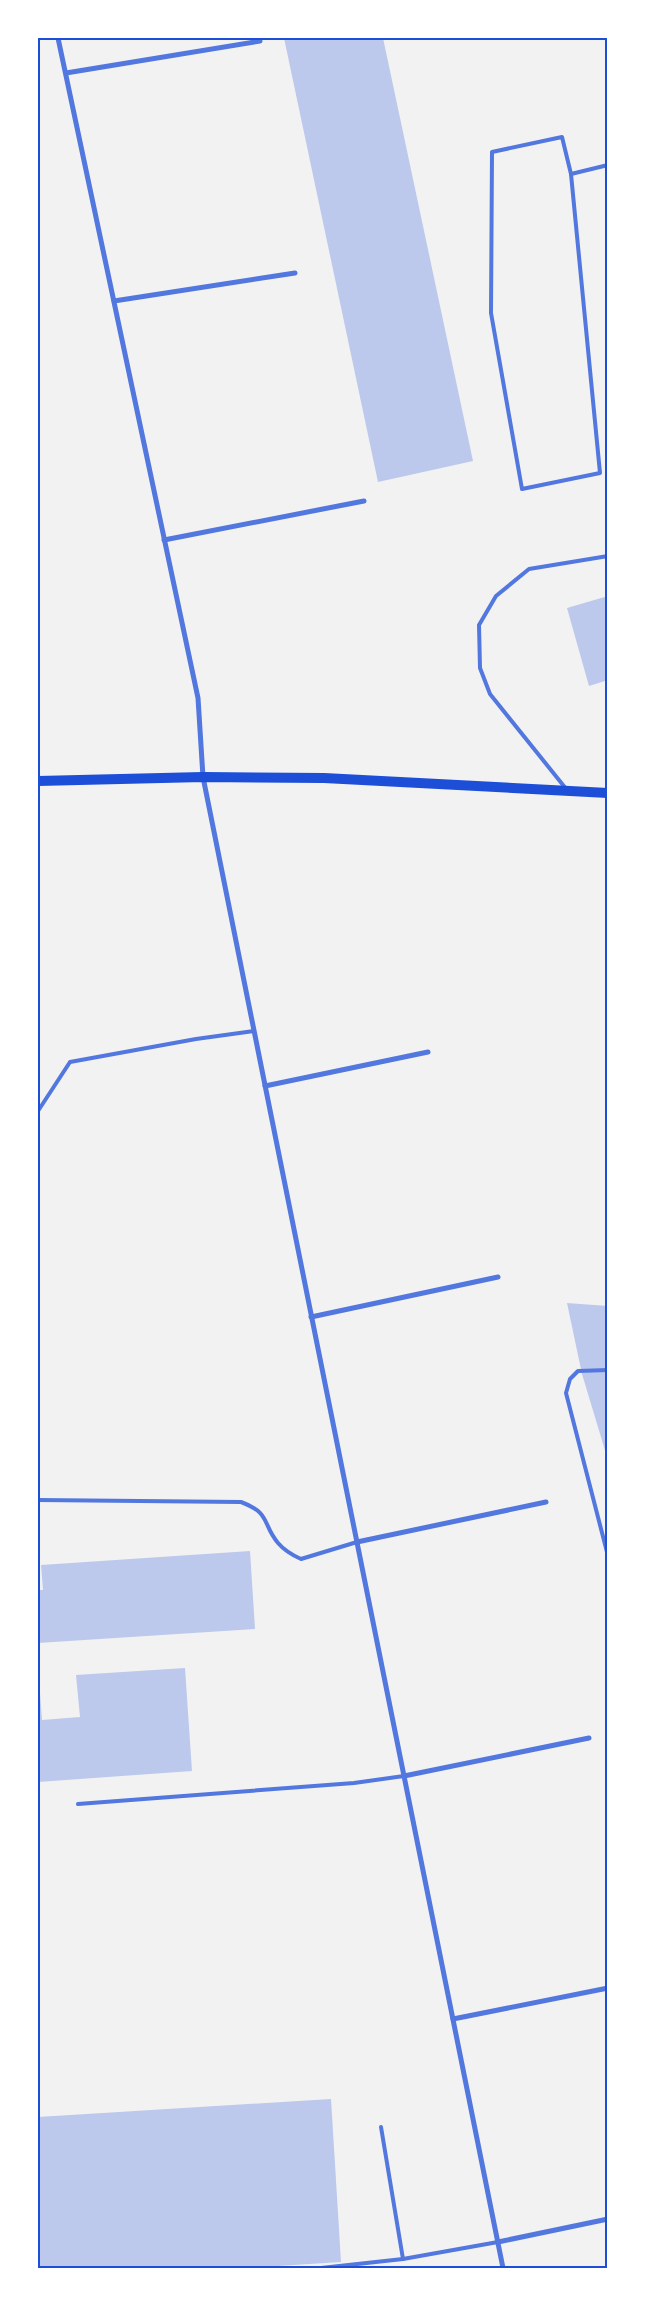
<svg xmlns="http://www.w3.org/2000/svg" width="645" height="2306" viewBox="0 0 645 2306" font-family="'Golos Text',sans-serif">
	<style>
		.building { fill: #bdc9ec }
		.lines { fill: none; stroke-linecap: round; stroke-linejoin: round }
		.service { stroke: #5277de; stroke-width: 4 }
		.minor { stroke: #5277de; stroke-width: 5 }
		.secondary { stroke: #1d4ed8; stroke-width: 10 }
		.neatline { fill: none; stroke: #1d4ed8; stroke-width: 2 }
	</style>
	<rect width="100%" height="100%" fill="#f2f2f2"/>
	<g class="building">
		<path d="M284,38H383L473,461L378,482Z"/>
		<path d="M608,596V680L589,686L567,608Z"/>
		<path d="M567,1303L608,1306L607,1457L582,1374Z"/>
		<path d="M250,1551L255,1629L38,1643V1590H43L41,1565Z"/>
		<path d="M38,1667L42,1720L80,1717L76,1675L185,1668L192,1771L38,1782Z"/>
		<path d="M331,2099L341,2262L244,2268H38V2117Z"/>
	</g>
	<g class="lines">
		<g class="service">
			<path d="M562,137L571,174L600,473L522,489L491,313L492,152Z"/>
			<path d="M571,174L608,165"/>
			<path d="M567,790L490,694L480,668L479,625L496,596L529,569L608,556"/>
			<path d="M38,1111L70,1062L196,1039L254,1031"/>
			<path d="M608,1370L578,1371L570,1379L566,1393L608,1556"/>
			<path d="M38,1500L241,1502C271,1513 262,1524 278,1543C284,1550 292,1555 301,1559L357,1542"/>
			<path d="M78,1804L354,1783L404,1776"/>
			<path d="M381,2127L403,2259"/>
			<path d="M321,2268L403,2259L498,2242"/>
		</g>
		<g class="minor">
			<path d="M58,38L198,698L203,777L503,2268"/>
			<path d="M66,73L260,41"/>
			<path d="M114,301L295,273"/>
			<path d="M164,540L364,501"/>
			<path d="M265,1086L428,1052"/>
			<path d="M311,1317L498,1277"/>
			<path d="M357,1542L546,1502"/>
			<path d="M404,1776L589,1738"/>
			<path d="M453,2019L608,1988"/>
			<path d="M498,2242L608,2219"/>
		</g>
		<path class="secondary" d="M38,781L203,777L324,778L608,793"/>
	</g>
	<rect width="645" height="2306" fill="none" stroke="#ffffff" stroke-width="78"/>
	<rect x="39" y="39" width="567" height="2228" class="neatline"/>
</svg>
